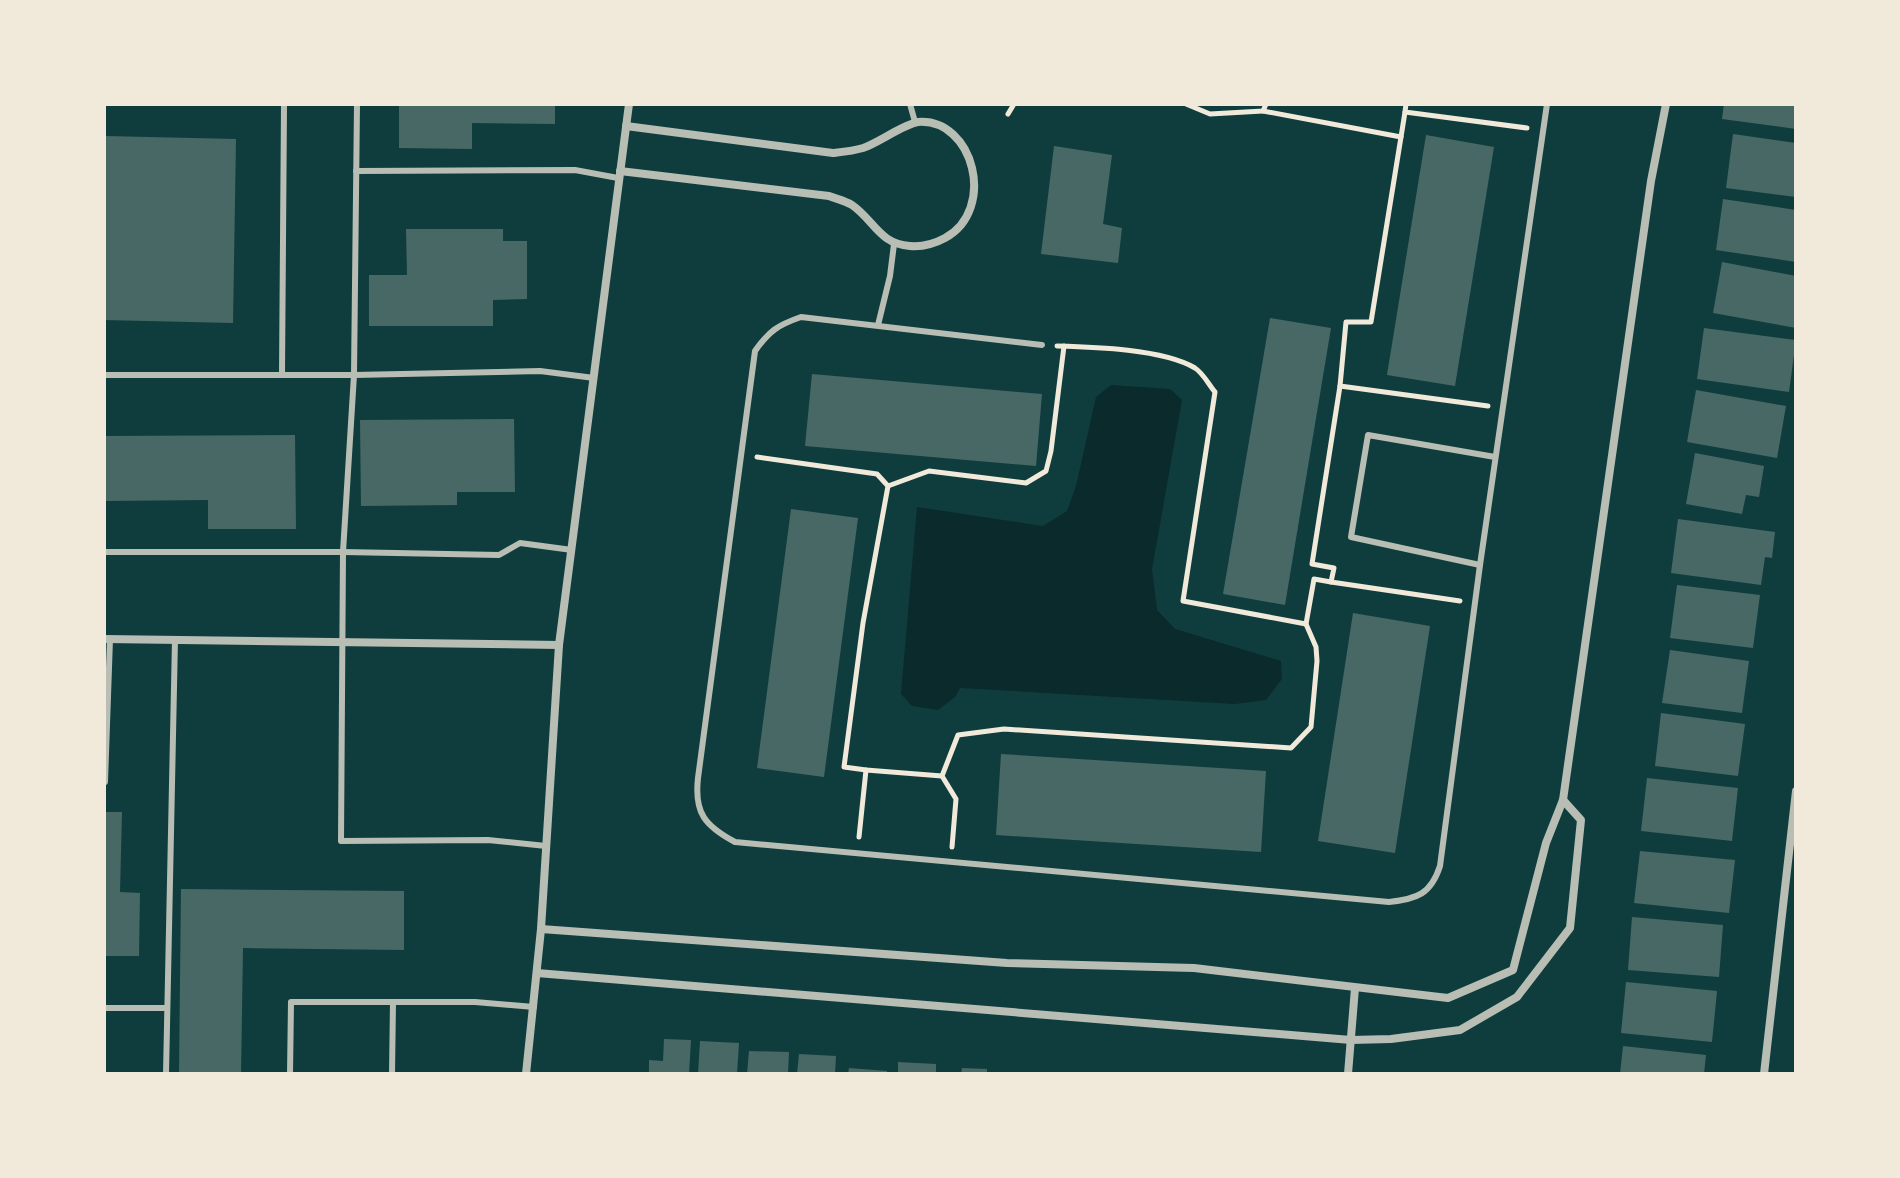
<svg xmlns="http://www.w3.org/2000/svg" width="1900" height="1178" viewBox="0 0 1900 1178" font-family="'PT Serif',serif">
	<style>
		.water { fill: #0a2a2b }
		.building { fill: #486865 }
		.lines { fill: none; stroke-linecap: round; stroke-linejoin: round }
		.path { stroke: #f1e9da; stroke-width: 5 }
		.service { stroke: #b8beb3; stroke-width: 6 }
		.minor { stroke: #b8beb3; stroke-width: 8 }
	</style>
	<rect width="100%" height="100%" fill="#0f3d3e"/>
	<path class="water" d="M1111,385L1170,389L1182,400L1152,569L1157,610L1175,629L1281,661L1282,679L1266,700L1235,704L960,688L955,697L938,710L912,706L901,694L917,507L1043,526L1067,511L1076,486L1096,397Z"/>
	<g class="building">
		<path d="M399,104H555V124L472,123V149L399,148Z"/>
		<path d="M1724,104H1796V129L1722,119Z"/>
		<path d="M1733,134L1796,143V197L1726,188Z"/>
		<path d="M1426,135L1494,147L1455,386L1387,375Z"/>
		<path d="M105,136L236,139L233,323L104,320Z"/>
		<path d="M1054,146L1112,155L1103,224L1122,228L1118,263L1041,254Z"/>
		<path d="M1723,199L1796,210V262L1716,250Z"/>
		<path d="M406,229H503V241H527V299L493,300V326H369V275H407Z"/>
		<path d="M1722,262L1796,276V328L1713,313Z"/>
		<path d="M1270,318L1331,328L1285,605L1223,594Z"/>
		<path d="M1704,328L1796,340L1789,392L1697,379Z"/>
		<path d="M812,374L1042,394L1036,466L805,446Z"/>
		<path d="M1696,390L1786,406L1777,458L1687,442Z"/>
		<path d="M514,419L515,492H457V505L361,506L360,420Z"/>
		<path d="M295,435L296,529H208V500L104,501V436Z"/>
		<path d="M1695,453L1764,466L1759,497L1746,495L1742,514L1686,504Z"/>
		<path d="M791,509L858,518L824,777L757,768Z"/>
		<path d="M1678,519L1775,532L1772,558L1765,557L1761,585L1671,573Z"/>
		<path d="M1677,585L1760,595L1753,648L1670,638Z"/>
		<path d="M1353,613L1430,626L1395,853L1318,841Z"/>
		<path d="M1670,650L1749,661L1742,713L1662,703Z"/>
		<path d="M1661,713L1745,724L1738,776L1655,766Z"/>
		<path d="M1001,754L1266,771L1261,852L996,835Z"/>
		<path d="M1647,778L1738,788L1732,841L1641,831Z"/>
		<path d="M104,812H122L120,892L140,893L139,956H104Z"/>
		<path d="M1640,851L1735,860L1729,913L1634,903Z"/>
		<path d="M181,889L404,891V950L243,948L241,1074H179Z"/>
		<path d="M1632,917L1723,925L1719,977L1628,970Z"/>
		<path d="M1626,982L1717,991L1712,1042L1621,1033Z"/>
		<path d="M664,1039L691,1040L689,1074H649V1060L663,1061Z"/>
		<path d="M700,1041L739,1043L737,1074H698Z"/>
		<path d="M1623,1046L1706,1055L1704,1074H1620Z"/>
		<path d="M749,1051L789,1052L788,1074H747Z"/>
		<path d="M799,1054L836,1056L835,1074H797Z"/>
		<path d="M898,1062L936,1064V1074H898Z"/>
		<path d="M849,1068L887,1071V1074H848Z"/>
		<path d="M962,1068L987,1069V1074H961Z"/>
	</g>
	<g class="lines">
		<g class="path">
			<path d="M1186,104L1210,114L1263,111L1266,104"/>
			<path d="M1406,104L1405,112L1527,128"/>
			<path d="M1263,111L1401,137L1405,112"/>
			<path d="M1008,114L1014,104"/>
			<path d="M1401,137L1371,322H1346L1340,386L1488,406"/>
			<path d="M1057,346C1094,347 1163,349 1195,368C1203,373 1209,385 1215,392L1183,601L1306,624L1314,579L1331,582"/>
			<path d="M1340,386L1312,564L1334,568L1331,582L1460,601"/>
			<path d="M757,457L877,474L888,486L863,623L844,767L866,770"/>
			<path d="M888,486L929,471L1026,483L1046,471L1051,451L1064,346"/>
			<path d="M859,837L866,770L942,776"/>
			<path d="M952,847L956,799L942,776L958,735L1004,729L1291,748L1311,727L1317,661L1316,647L1306,624"/>
		</g>
		<g class="service">
			<path d="M910,104L915,122"/>
			<path d="M356,171L575,170L618,178"/>
			<path d="M878,325L890,276L894,244"/>
			<path d="M1042,345L801,317C778,325 769,331 755,351L698,778C694,813 705,826 735,842L1389,902C1417,899 1431,894 1440,866L1480,565L1547,104"/>
			<path d="M282,374L284,106"/>
			<path d="M104,375H354L357,104"/>
			<path d="M104,552H343L499,555L520,543L572,550"/>
			<path d="M1480,565L1351,537L1368,435L1495,457"/>
			<path d="M105,782L110,639"/>
			<path d="M546,846L488,840L341,841L343,552L354,375L540,371L594,378"/>
			<path d="M104,1008H167"/>
			<path d="M166,1074L175,639"/>
			<path d="M290,1074L291,1002H475L534,1007"/>
			<path d="M392,1074L393,1002"/>
		</g>
		<g class="minor">
			<path d="M620,171L829,196C837,199 846,201 852,205C874,220 879,244 910,246C923,247 934,244 945,238C997,210 974,118 918,122C904,124 878,143 863,148C853,151 842,152 833,153L626,126"/>
			<path d="M104,639L559,645"/>
			<path d="M541,929L1007,963L1194,968L1448,998L1513,970L1546,843L1563,800L1651,181L1666,104"/>
			<path d="M537,973L1351,1040L1391,1039L1460,1030L1517,997L1570,928L1581,820L1563,800"/>
			<path d="M526,1074L541,929L559,645L629,104"/>
			<path d="M1348,1074L1355,988"/>
			<path d="M1764,1074L1796,791"/>
		</g>
	</g>
	<rect width="1900" height="1178" fill="none" stroke="#f1e9da" stroke-width="212"/>
</svg>
